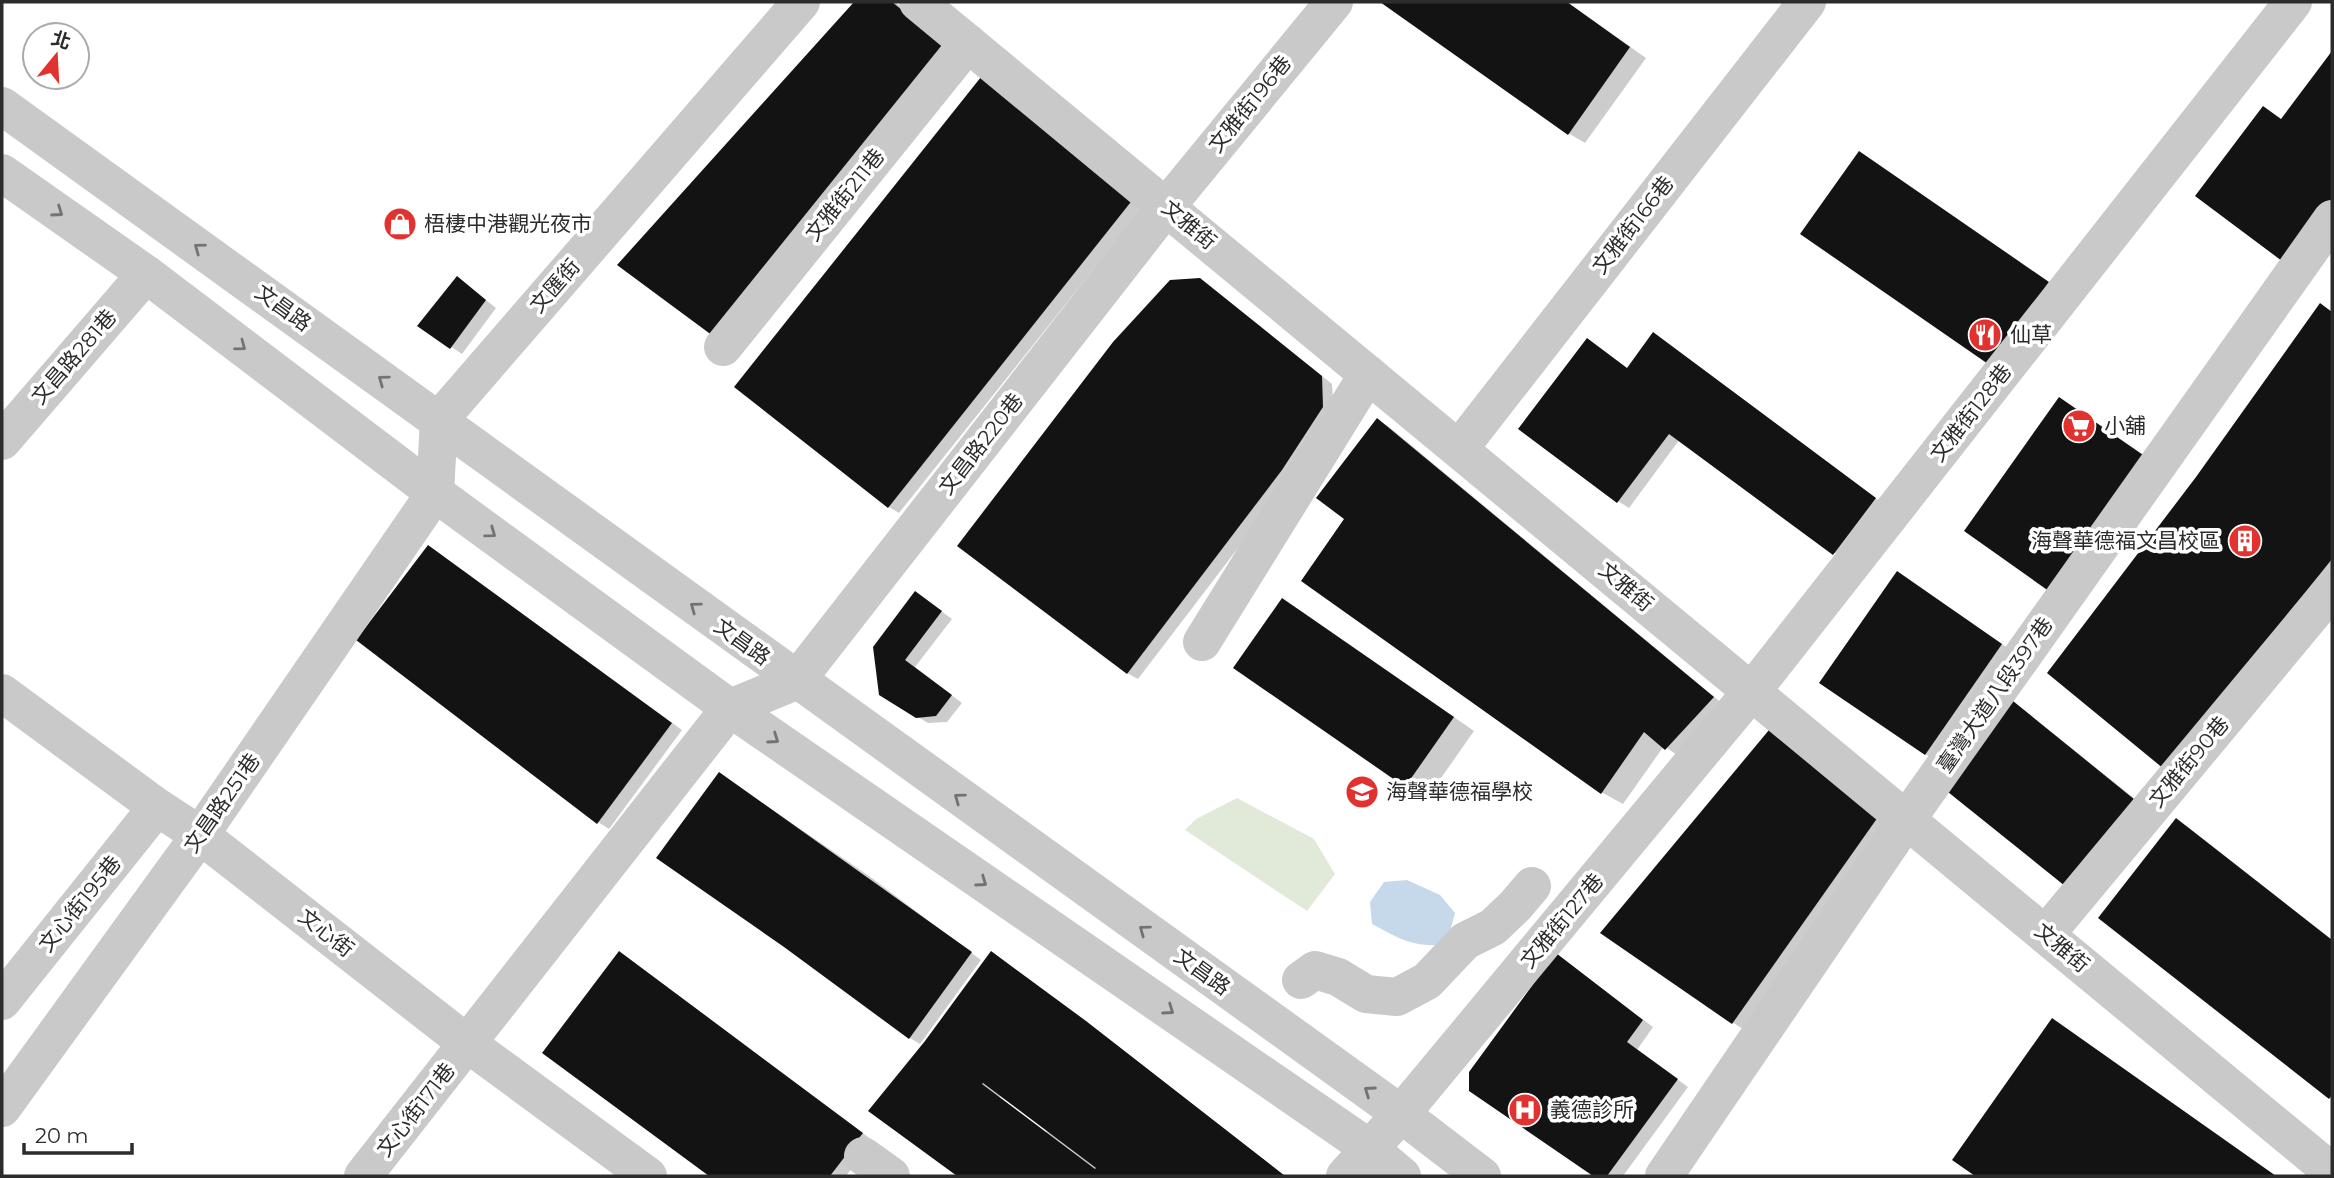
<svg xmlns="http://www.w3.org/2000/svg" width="2334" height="1178" viewBox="0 0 2334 1178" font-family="Montserrat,'Noto Sans TC',sans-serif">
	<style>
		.green { fill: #e1ead9 }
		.water { fill: #c6d9ea }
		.shadow { fill: #0003; fill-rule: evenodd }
		.building { fill: #131313; fill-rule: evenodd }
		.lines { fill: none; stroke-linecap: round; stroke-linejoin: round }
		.minor { stroke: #c9c9c9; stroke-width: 38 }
		.oneway { stroke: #737373 }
		.labels { text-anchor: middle; stroke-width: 7; stroke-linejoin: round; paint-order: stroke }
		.street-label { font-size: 21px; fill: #2c2c2c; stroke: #fff }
		.poi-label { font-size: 21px; fill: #2c2c2c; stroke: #fff; text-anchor: start }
	</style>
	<rect width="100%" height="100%" fill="#fff"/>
	<path class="green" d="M1237,798L1314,839L1335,874L1307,911L1185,830L1196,819Z"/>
	<path class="water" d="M1407,880L1440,895L1455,913L1450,932L1439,945C1412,947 1394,936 1372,924L1370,902L1384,882Z"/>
	<g class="shadow">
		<path d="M856,2H895L971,63L620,264Z"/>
		<path d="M1383,2H1567L1646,58L1585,143L1568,133Z"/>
		<path d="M2332,54V223L2283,121Z"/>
		<path d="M981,79L1144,206L899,513L889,507Z"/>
		<path d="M458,278L496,308L462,354L420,326Z"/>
		<path d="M1211,287L1332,384L1334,414L1293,476L1138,679L1127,673Z"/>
		<path d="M2320,305L2332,313V577L2312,614L2196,479Z"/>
		<path d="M1587,340L1628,369L1664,341L1886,506L1845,560L1680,439L1629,508L1618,501Z"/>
		<path d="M1377,420L1388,426L1724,705L1677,755L1664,746L1623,804L1601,792L1345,521Z"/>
		<path d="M439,554L682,730L609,829L598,822Z"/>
		<path d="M1909,580L2012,651L1936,760L1925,754Z"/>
		<path d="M926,600L952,619L915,667L962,703L947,722L928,723L880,694Z"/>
		<path d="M1283,600L1304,613L1474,731L1427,798L1406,786Z"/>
		<path d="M2013,703L2024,710L2145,807L2077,891Z"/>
		<path d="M1769,732L1888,825L1743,1029L1732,1022Z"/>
		<path d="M720,774L869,876L981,960L920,1044L910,1038Z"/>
		<path d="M2177,821L2188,827L2332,940V1099L2100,918Z"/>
		<path d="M630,960L872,1140L846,1176H712L545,1053Z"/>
		<path d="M1567,962L1653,1027L1637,1050L1688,1087L1623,1176H1596L1471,1090Z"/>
		<path d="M2064,1027L2275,1176H1978L1954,1160Z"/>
		<path d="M1097,1030L1285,1176H960L870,1111L923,1046ZM1000,1096L1048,1130L1045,1134L998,1099Z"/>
	</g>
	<g class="building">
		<path d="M854,2H892L951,49L713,336L617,265Z"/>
		<path d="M1380,2H1567L1630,47L1568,135Z"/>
		<path d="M2332,51V202L2286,264L2195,196L2263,106L2281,119Z"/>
		<path d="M981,77L1134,198L888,508L734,387Z"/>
		<path d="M1859,151L2049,282L1991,366L1800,234Z"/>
		<path d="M457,276L486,300L450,349L417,326Z"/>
		<path d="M1200,278L1322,376L1323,407L1282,470L1127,674L957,546L1113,342L1170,280Z"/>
		<path d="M2320,303L2332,312V559L2164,769L2047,673L2196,477Z"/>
		<path d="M1653,332L1876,498L1833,555L1669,434L1617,503L1518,429L1587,338L1627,368Z"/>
		<path d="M2059,397L2149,459L2053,594L1964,531Z"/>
		<path d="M1377,418L1714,697L1665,750L1644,732L1601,794L1301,581L1344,519L1316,498Z"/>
		<path d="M428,545L672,723L597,824L356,640Z"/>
		<path d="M1897,571L2002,644L1925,755L1819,683Z"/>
		<path d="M915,591L942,611L905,660L952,695L936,716L916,718L879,695L873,647Z"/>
		<path d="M1282,598L1454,717L1405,787L1233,668Z"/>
		<path d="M2013,701L2135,800L2065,886L1943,788Z"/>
		<path d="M1769,730L1878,817L1732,1024L1600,933Z"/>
		<path d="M719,772L972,952L909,1039L784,947L656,858Z"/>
		<path d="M2176,818L2332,940V1095L2329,1099L2098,918Z"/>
		<path d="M619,951L863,1133L830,1176H709L542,1053Z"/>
		<path d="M991,951L1086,1021L1285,1176H957L868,1111L925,1041ZM983,1083L1096,1168L1095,1169L982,1084Z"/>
		<path d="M1556,953L1643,1020L1627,1042L1678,1079L1607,1176H1593L1469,1091V1072Z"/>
		<path d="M2052,1018L2276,1176H1975L1952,1160Z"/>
	</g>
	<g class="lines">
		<g class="minor">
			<path d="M918,2L2332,1172"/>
			<path d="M2,106C469,441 933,781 1401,1114L1482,1176"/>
			<path d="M2,173L146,274L435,493L730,708L1369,1148L1402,1176"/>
			<path d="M723,347L968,43"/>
			<path d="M2,441L146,274"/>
			<path d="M1459,449L1807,2"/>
			<path d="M435,493L439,420L801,2"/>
			<path d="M1202,642L1368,374"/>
			<path d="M2,693L157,807L200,835L468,1044L648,1176"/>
			<path d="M2046,934L2332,590"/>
			<path d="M1301,980L1315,970L1338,977L1366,994L1397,997L1427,981L1465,941L1493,927L1515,906L1532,886"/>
			<path d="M2,1001L157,807"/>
			<path d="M2,1108L200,835L435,493"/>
			<path d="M863,1156L891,1176"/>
			<path d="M363,1176L730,708L796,681L1166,207L1334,2"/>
			<path d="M1345,1176L1401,1114L1752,691L2293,2"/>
			<path d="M1664,1176L1907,819L2332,219"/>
		</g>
	</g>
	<defs><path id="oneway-chevron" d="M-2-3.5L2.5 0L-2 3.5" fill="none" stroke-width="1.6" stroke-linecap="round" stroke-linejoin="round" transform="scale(1.75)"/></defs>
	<g class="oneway">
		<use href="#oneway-chevron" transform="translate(58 212) rotate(35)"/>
		<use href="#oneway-chevron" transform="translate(199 248) rotate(-144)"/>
		<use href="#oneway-chevron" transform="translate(241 346) rotate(37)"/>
		<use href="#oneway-chevron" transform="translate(383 380) rotate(-144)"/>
		<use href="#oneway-chevron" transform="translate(491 533) rotate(36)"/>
		<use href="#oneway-chevron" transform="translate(695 607) rotate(-144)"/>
		<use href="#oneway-chevron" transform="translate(774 739) rotate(35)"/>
		<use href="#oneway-chevron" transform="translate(959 798) rotate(-144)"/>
		<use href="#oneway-chevron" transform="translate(982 882) rotate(35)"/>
		<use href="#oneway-chevron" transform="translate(1144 930) rotate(-144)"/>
		<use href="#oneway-chevron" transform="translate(1169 1010) rotate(35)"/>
		<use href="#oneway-chevron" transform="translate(1369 1091) rotate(-145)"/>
	</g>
	<defs>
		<symbol id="shop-disc" viewBox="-11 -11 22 22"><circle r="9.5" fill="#e13230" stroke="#fff"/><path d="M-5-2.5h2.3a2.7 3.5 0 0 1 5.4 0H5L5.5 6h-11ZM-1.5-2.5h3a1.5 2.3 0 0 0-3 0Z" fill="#fff"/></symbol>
		<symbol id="restaurant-disc" viewBox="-11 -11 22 22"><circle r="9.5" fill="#e13230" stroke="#fff"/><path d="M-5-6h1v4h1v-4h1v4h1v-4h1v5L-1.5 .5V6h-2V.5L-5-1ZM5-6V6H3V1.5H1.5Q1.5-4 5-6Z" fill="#fff"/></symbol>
		<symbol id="supermarket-disc" viewBox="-11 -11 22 22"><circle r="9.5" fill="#e13230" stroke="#fff"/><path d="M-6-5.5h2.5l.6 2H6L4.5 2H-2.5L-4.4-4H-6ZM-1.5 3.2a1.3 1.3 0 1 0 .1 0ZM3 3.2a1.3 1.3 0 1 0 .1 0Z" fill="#fff"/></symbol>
		<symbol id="building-disc" viewBox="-11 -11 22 22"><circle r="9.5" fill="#e13230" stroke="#fff"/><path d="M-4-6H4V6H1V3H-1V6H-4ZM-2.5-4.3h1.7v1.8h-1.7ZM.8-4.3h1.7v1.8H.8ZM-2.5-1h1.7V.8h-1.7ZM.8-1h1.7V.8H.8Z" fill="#fff"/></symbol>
		<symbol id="school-disc" viewBox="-11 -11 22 22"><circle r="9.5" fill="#e13230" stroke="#fff"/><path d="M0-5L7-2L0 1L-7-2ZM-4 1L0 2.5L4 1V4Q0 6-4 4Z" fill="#fff"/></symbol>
		<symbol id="hospital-disc" viewBox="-11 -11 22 22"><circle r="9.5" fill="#e13230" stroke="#fff"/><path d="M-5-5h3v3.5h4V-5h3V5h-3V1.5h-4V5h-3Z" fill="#fff"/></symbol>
	</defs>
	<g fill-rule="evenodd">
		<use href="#shop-disc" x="381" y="205" width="38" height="38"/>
		<use href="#restaurant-disc" x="1966" y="316" width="38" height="38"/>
		<use href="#supermarket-disc" x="2060" y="407" width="38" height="38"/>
		<use href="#building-disc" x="2226" y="522" width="38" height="38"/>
		<use href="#school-disc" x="1343" y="773" width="38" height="38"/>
		<use href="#hospital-disc" x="1506" y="1091" width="38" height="38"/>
	</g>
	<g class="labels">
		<g class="street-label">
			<text transform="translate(1250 104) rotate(-51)" y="7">文雅街196巷</text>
			<text transform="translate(845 195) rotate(-51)" y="7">文雅街211巷</text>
			<text transform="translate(1189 225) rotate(40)" y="7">文雅街</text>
			<text transform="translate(1633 225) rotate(-52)" y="7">文雅街166巷</text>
			<text transform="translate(555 286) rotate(-49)" y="7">文匯街</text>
			<text transform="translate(283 308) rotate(36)" y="7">文昌路</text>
			<text transform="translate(74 357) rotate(-49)" y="7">文昌路281巷</text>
			<text transform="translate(1971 413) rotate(-52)" y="7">文雅街128巷</text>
			<text transform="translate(981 444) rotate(-52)" y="7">文昌路220巷</text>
			<text transform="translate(1626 587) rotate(40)" y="7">文雅街</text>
			<text transform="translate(742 642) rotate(36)" y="7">文昌路</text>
			<text transform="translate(1995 695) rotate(-55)" y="7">臺灣大道八段397巷</text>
			<text transform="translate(2189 762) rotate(-50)" y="7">文雅街90巷</text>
			<text transform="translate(222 803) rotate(-55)" y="7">文昌路251巷</text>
			<text transform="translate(80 904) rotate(-51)" y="7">文心街195巷</text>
			<text transform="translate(1562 921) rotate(-50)" y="7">文雅街127巷</text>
			<text transform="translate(326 933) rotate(38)" y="7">文心街</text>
			<text transform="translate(2062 948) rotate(40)" y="7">文雅街</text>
			<text transform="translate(1202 972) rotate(36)" y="7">文昌路</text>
			<text transform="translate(416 1110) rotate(-52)" y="7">文心街171巷</text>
		</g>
		<g class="poi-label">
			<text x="424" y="231">梧棲中港觀光夜市</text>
			<text x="2010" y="342">仙草</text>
			<text x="2104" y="433">小舖</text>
			<text x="2220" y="548" text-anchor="end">海聲華德福文昌校區</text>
			<text x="1386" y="799">海聲華德福學校</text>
			<text x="1550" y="1117">義德診所</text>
		</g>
	</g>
	<rect width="2334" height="1178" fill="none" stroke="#2c2c2c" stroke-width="7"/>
	<g transform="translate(56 56) rotate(18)"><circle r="33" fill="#ffffff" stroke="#ababab" stroke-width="2"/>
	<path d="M0-5L12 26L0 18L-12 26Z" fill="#e13230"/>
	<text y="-10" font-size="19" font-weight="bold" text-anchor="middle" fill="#2c2c2c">北</text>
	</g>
	<path d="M24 1143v10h108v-10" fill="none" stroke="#2c2c2c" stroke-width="3.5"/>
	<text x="35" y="1143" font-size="21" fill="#2c2c2c" stroke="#ffffff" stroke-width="5" paint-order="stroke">20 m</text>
</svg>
